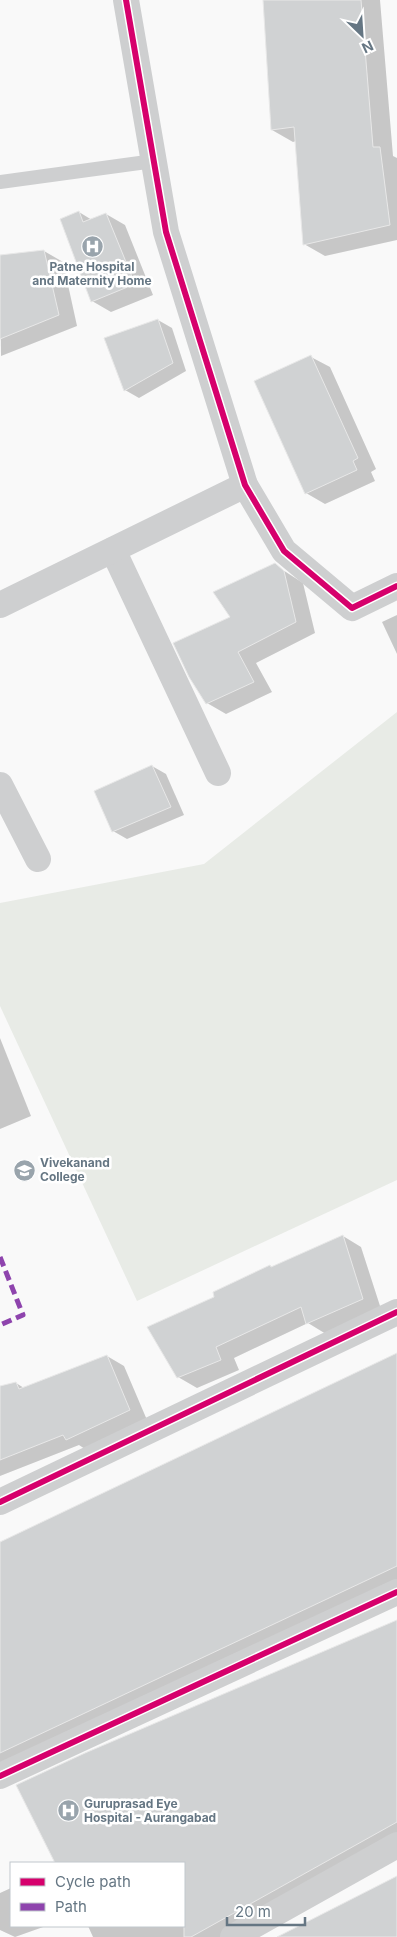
<svg xmlns="http://www.w3.org/2000/svg" width="397" height="1937" viewBox="0 0 397 1937" font-family="Inter,sans-serif">
	<style>
		.green { fill: #e8ebe6 }
		.shadow { fill: #0003 }
		.building { fill: #d0d2d3; stroke: #e8e8e8 }
		.lines { fill: none; stroke-linecap: round; stroke-linejoin: round }
		.service { stroke: #cecfd0; stroke-width: 14 }
		.minor { stroke: #cecfd0; stroke-width: 26 }
		.quiet { stroke: #8e44ad; stroke-width: 5; stroke-dasharray: 10 5; stroke-linecap: butt }
		.cycleway-casing { stroke: #fff; stroke-width: 9 }
		.cycleway { stroke: #d6006c; stroke-width: 6 }
		.labels { text-anchor: middle; stroke-width: 5; stroke-linejoin: round; paint-order: stroke }
		.poi-label { font-size: 12px; font-weight: bold; fill: #657683; stroke: #fff; text-anchor: start }
	</style>
	<rect width="100%" height="100%" fill="#f9f9f9"/>
	<path class="green" d="M397,712V1180L137,1301L0,1006V903L204,864Z"/>
	<g class="shadow">
		<path d="M264,0H380L393,156L397,158V240L325,256L304,244L296,141L293,142L272,130Z"/>
		<path d="M79,212L92,220L106,214L125,225L153,295L111,312L92,301Z"/>
		<path d="M44,251L63,262L77,326L1,356L0,256Z"/>
		<path d="M158,320L172,328L186,371L139,398L125,390Z"/>
		<path d="M311,357L330,367L376,469L371,472L375,481L325,504L306,493Z"/>
		<path d="M275,565L303,583L315,633L256,663L272,692L226,714L207,703Z"/>
		<path d="M397,615V654L382,622Z"/>
		<path d="M152,766L166,774L184,815L127,839L113,831Z"/>
		<path d="M0,1038L31,1116L0,1129Z"/>
		<path d="M343,1236L361,1247L381,1309L326,1334L308,1323L234,1358L239,1370L197,1388L178,1377L216,1298L270,1266L272,1267Z"/>
		<path d="M397,1355V1588L0,1782V1543Z"/>
		<path d="M107,1356L124,1366L147,1420L85,1449L79,1445L0,1476V1388L16,1383L24,1388Z"/>
		<path d="M397,1621V1846L234,1937H93L88,1926H184V1863H56L17,1786Z"/>
		<path d="M11,1888V1926H46L15,1937L0,1930V1893Z"/>
	</g>
	<g class="building">
		<path d="M263,0H361L373,147H380L390,225L303,245L294,127L271,130Z"/>
		<path d="M79,211L83,222L106,213L135,284L91,302L60,219Z"/>
		<path d="M44,250L59,315L0,339V255Z"/>
		<path d="M158,319L173,363L124,391L104,338Z"/>
		<path d="M311,355L358,458L353,461L357,470L305,494L254,381Z"/>
		<path d="M275,563L284,571L296,622L238,652L254,682L206,704L189,677L173,643L230,617L213,592Z"/>
		<path d="M152,765L171,807L112,832L94,791Z"/>
		<path d="M343,1235L363,1299L306,1324L301,1307L216,1347L221,1360L177,1378L147,1327L214,1297L213,1292L270,1265L271,1267Z"/>
		<path d="M397,1353V1566L0,1753V1542Z"/>
		<path d="M107,1355L130,1410L66,1440L63,1435L0,1460V1386L16,1382L19,1389Z"/>
		<path d="M397,1620V1822L191,1937H184V1863H55L16,1785L85,1753Z"/>
		<path d="M397,1876V1937H277Z"/>
	</g>
	<g class="lines">
		<path class="service" d="M0,182L154,161"/>
		<g class="minor">
			<path d="M126,0L166,232L245,485L284,551L352,608L397,586"/>
			<path d="M113,550L218,773"/>
			<path d="M0,605L245,485"/>
			<path d="M0,785L38,859"/>
			<path d="M0,1502L397,1312"/>
			<path d="M0,1776L397,1592"/>
			<path d="M233,1937L397,1845"/>
		</g>
		<path class="quiet" d="M0,1257L23,1315L0,1325"/>
		<defs>
			<g id="cycleway">
				<path d="M126,0L166,232L245,485L284,551L352,608L397,586"/>
				<path d="M0,1502L397,1312"/>
				<path d="M0,1776L397,1592"/>
			</g>
		</defs>
		<use href="#cycleway" class="cycleway-casing"/>
		<use href="#cycleway" class="cycleway"/>
	</g>
	<defs>
		<symbol id="hospital-disc" viewBox="-11 -11 22 22"><circle r="9.5" fill="#99a4ac" stroke="#fff"/><path d="M-5-5h3v3.5h4V-5h3V5h-3V1.5h-4V5h-3Z" fill="#fff"/></symbol>
		<symbol id="university-disc" viewBox="-11 -11 22 22"><circle r="9.5" fill="#99a4ac" stroke="#fff"/><path d="M0-5L7-2L0 1L-7-2ZM-4 1L0 2.5L4 1V4Q0 6-4 4Z" fill="#fff"/></symbol>
	</defs>
	<g fill-rule="evenodd">
		<use href="#hospital-disc" x="80" y="234" width="25" height="25"/>
		<use href="#university-disc" x="12" y="1158" width="25" height="25"/>
		<use href="#hospital-disc" x="56" y="1798" width="25" height="25"/>
	</g>
	<g class="labels">
		<g class="poi-label">
			<text x="92" y="271" text-anchor="middle">Patne Hospital<tspan x="92" dy="14">and Maternity Home</tspan></text>
			<text x="40" y="1167">Vivekanand<tspan x="40" dy="14">College</tspan></text>
			<text x="84" y="1808">Guruprasad Eye<tspan x="84" dy="14">Hospital - Aurangabad</tspan></text>
		</g>
	</g>
	<rect x="10" y="1862" width="175" height="65" fill="#ffffff" stroke="#c1c8cd"/>
	<rect x="20" y="1878" width="25" height="8" fill="#d6006c" stroke="#c1c8cd"/>
	<text x="55" y="1887" font-size="15" fill="#657683">Cycle path</text>
	<rect x="20" y="1903" width="25" height="8" fill="#8e44ad" stroke="#c1c8cd"/>
	<text x="55" y="1912" font-size="15" fill="#657683">Path</text>
	<g transform="translate(362 35) rotate(155)" stroke="#ffffff" stroke-width="4" paint-order="stroke">
	<path d="M0-4L9 19L0 12L-9 19Z" fill="#657683"/>
	<text y="-8" font-size="14" font-weight="bold" text-anchor="middle" fill="#657683">N</text>
	</g>
	<path d="M227 1917v8h78v-8" fill="none" stroke="#657683" stroke-width="2.5"/>
	<text x="235" y="1917" font-size="15" fill="#657683" stroke="#ffffff" stroke-width="4" paint-order="stroke">20 m</text>
</svg>
